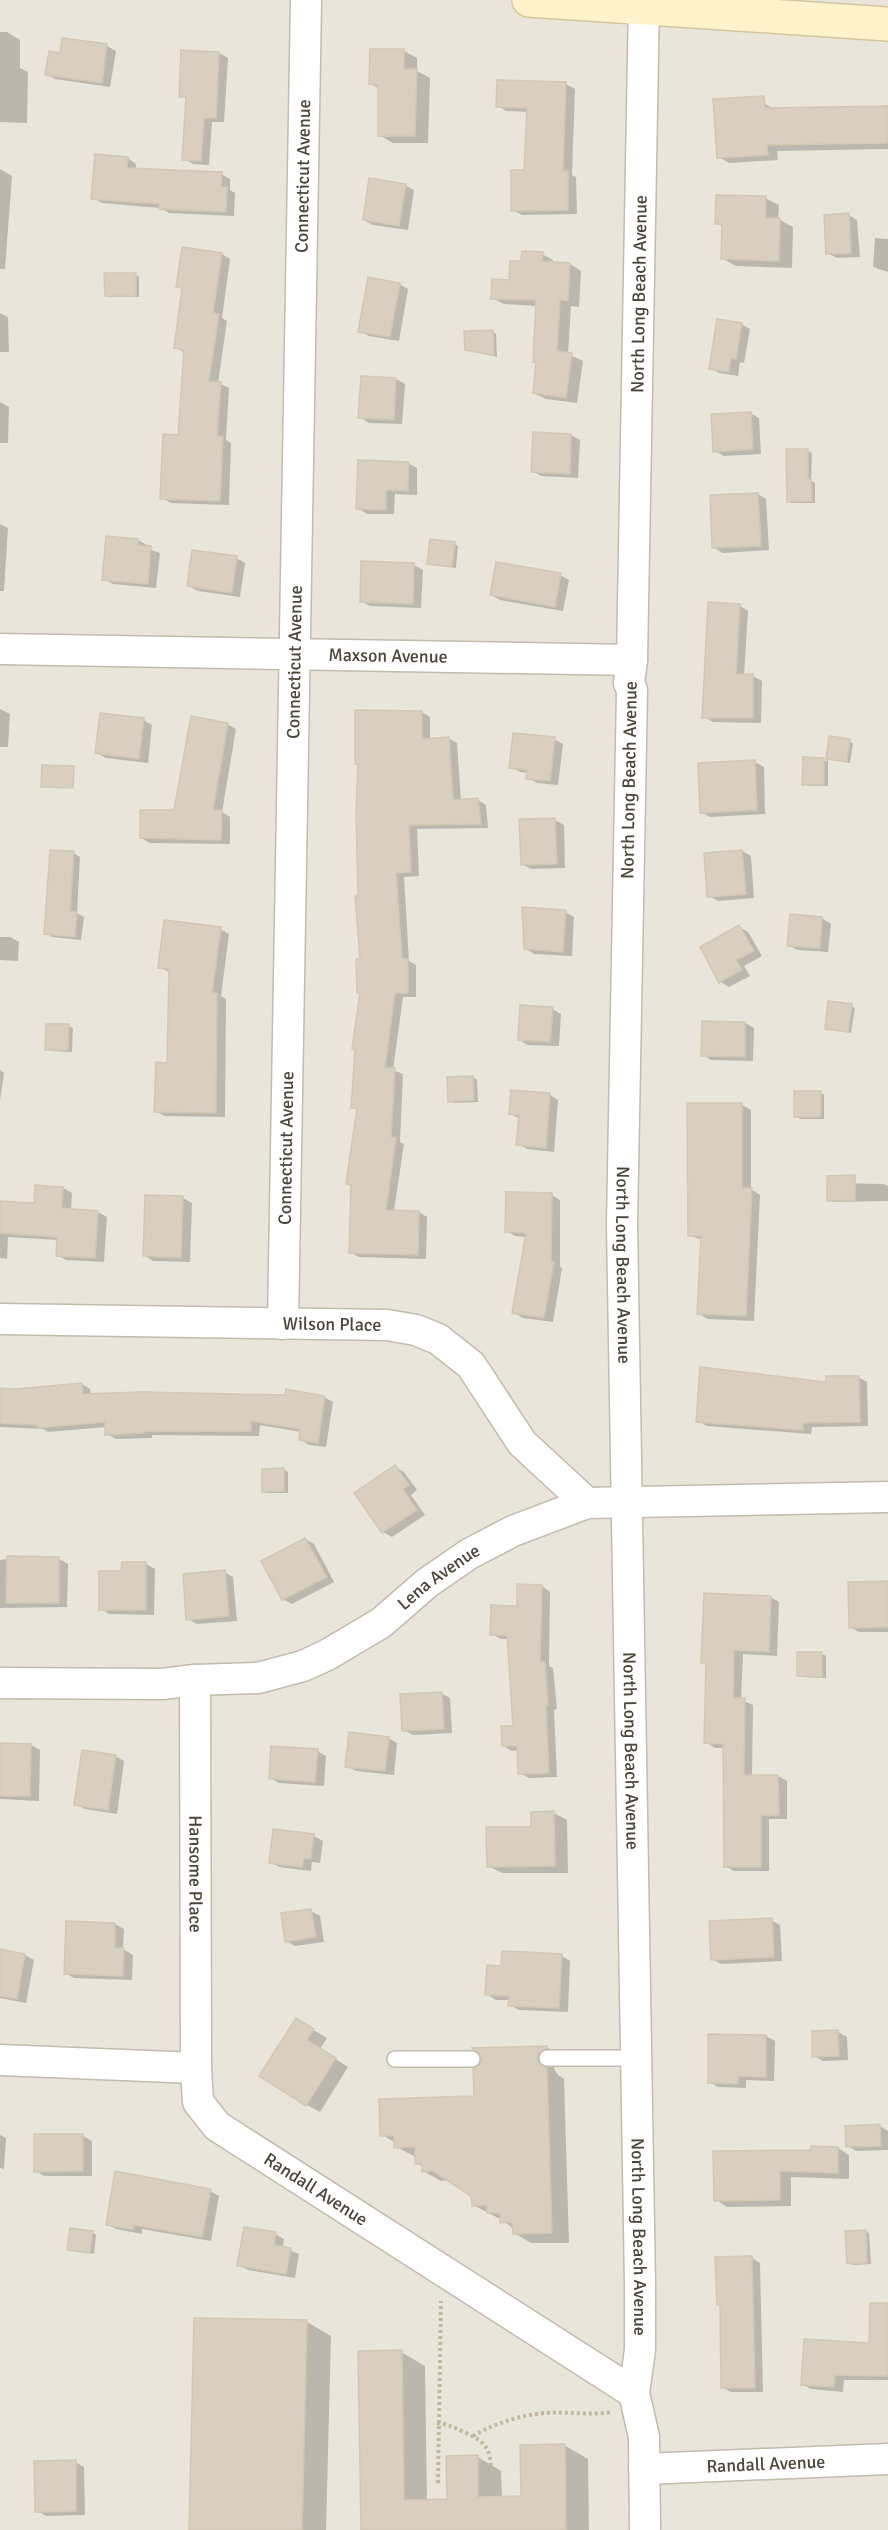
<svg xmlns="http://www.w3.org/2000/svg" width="888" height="2530" viewBox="0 0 888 2530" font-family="Signika,sans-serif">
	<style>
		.residential { fill: #eae5da }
		.shadow { fill: #0003 }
		.building { fill: #d8cfc1; stroke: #d3c7b4; stroke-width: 1.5 }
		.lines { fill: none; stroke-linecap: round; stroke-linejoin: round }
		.service-casing { stroke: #c2bbae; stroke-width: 18 }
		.minor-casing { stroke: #c2bbae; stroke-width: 33 }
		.secondary-casing { stroke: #d6c79b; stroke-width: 36 }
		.path { stroke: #c4b79f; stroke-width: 4; stroke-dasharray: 3 3; stroke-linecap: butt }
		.service { stroke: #fff; stroke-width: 15 }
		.minor { stroke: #fff; stroke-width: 30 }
		.secondary { stroke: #fff3cd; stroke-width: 33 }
		.labels { text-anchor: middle; stroke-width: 6; stroke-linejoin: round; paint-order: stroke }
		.street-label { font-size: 18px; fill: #4b4439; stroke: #fff }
	</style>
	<rect width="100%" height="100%" fill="#f6f3ec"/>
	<rect class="residential" x="0" y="0" width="888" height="2530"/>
	<g class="shadow">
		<path d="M0,32H7L20,40V68L28,72L27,123L0,122Z"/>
		<path d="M107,46L116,51L110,87L55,79L47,74L61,54Z"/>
		<path d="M404,51L417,58V71L430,78L428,143H393L379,135L380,89L371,84Z"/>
		<path d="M219,53L228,58L224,122H212L209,165L193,164L184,159L187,99L181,96Z"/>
		<path d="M498,81L566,84L575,89L572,175L576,177L577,214L522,215L513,210L525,171L528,112L506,111L498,106Z"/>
		<path d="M764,103L775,110L888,108V149L777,151L778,160L729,163L719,157Z"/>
		<path d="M128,158L136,164V170L221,174L230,179V190L235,193L234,216L169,213L160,208L102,203L93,198Z"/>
		<path d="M0,169L12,176L5,269H0Z"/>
		<path d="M405,185L414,190L408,230L373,225L364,220Z"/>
		<path d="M765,198L779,205L778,219L793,227L792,268L736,266L723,259L724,227L717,223Z"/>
		<path d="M849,215L857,220L860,257L837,258L828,253Z"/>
		<path d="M875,238L888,239V272L873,267Z"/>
		<path d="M222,254L230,259L222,318L227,321L218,383L229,388L226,440L231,443L229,505L171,503L162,498L179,436L185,353L175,347L184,290L177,286Z"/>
		<path d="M542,254L553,260V264H570L581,271L579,307L571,306L568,354L583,361L577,403L546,399L534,393L538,363L537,306L504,304L492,298L510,282L523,263Z"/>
		<path d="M135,275L139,277V297H110L106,295Z"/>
		<path d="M399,284L408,289L399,341L369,336L360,331Z"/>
		<path d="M0,313L8,317L9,352H0Z"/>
		<path d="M741,324L750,329L744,363L740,362L738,376L719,373L710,368Z"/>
		<path d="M492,331L496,334L497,357L466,350Z"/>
		<path d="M362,377L396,379L405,384L402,424L369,423L360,417Z"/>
		<path d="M0,402L9,407L8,443H0Z"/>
		<path d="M750,413L759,418L761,454L724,456L715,451Z"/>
		<path d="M571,435L580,440L578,478L541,476L533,471Z"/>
		<path d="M808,451L812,453L811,481L815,483V503H792L788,501Z"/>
		<path d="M408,463L417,468V495L395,494L394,514H367L358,508Z"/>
		<path d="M758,494L766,499L769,550L723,553L714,548Z"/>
		<path d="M0,524L8,528L4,591H0Z"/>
		<path d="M138,540L147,545L146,548L160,553L156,588L113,584L104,579Z"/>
		<path d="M454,544L458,546L456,568L429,563Z"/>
		<path d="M236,558L245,563L240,597L198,591L189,586Z"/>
		<path d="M414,565L423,570L421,608L370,606L361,601Z"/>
		<path d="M560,575L569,580L563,611L500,600L491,595Z"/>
		<path d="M740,606L748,611L744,676H753L762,681L761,723L713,722L704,717Z"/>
		<path d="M0,709L10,714L8,747H0Z"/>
		<path d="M356,712H422L430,717V740L448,738L457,743L461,801L478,800L486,805L488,828L417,829L419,876L404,877L409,961L416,965V997H403L393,1070L403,1074L400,1142L404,1144L394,1211L419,1212L427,1217L426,1259L359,1257L350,1252L352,1186L348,1184L359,1110L353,1107L361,994L358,992L361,960L359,765L356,763Z"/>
		<path d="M143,720L152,725L148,763L106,758L97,753Z"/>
		<path d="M227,724L236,729L222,812L230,817V844L150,843L141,838L176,812Z"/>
		<path d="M830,738L853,743L850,763L828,759V786H808L804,784L805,759L827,761Z"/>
		<path d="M554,739L563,744L558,785L537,783L528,778V773L520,772L511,767Z"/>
		<path d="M755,762L764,767L765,814L710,817L701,812Z"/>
		<path d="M555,820L564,825L565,868L531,869L522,864Z"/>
		<path d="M742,851L751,856L754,898L718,901L709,896Z"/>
		<path d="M73,853L80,857L77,913L84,917L81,940L52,937L46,933Z"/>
		<path d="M565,912L574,917L572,956L534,954L525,948Z"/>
		<path d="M822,918L831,924L828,952L797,950L789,945Z"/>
		<path d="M739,927L748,932L762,956L744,966L750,976L729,987L721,982Z"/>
		<path d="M220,929L229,934L221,996L226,999L225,1117L165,1116L156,1111L168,1064L171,973L159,967Z"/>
		<path d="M0,937H10L19,942L18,961L0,960Z"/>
		<path d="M851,1006L855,1008L851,1033L826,1028Z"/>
		<path d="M552,1009L561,1014L559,1046L528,1045L519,1040Z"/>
		<path d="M745,1023L754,1028L753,1061L711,1060L703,1055Z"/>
		<path d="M69,1026L73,1028L72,1052L51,1051L47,1049Z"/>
		<path d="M0,1070L4,1073L0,1101Z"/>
		<path d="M473,1077L477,1080L478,1102L454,1103L450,1101Z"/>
		<path d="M820,1092L824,1095V1119H800L796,1116Z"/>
		<path d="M550,1095L558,1100L554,1152L527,1149L518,1144L520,1119L511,1114Z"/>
		<path d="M742,1105L751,1110V1189L760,1195L754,1321L708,1319L699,1314L702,1240L689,1235Z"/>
		<path d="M828,1183L884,1184L888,1186V1201L833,1202L829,1200Z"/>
		<path d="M63,1188L72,1193L71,1211L98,1212L107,1217L104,1262L66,1260L57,1255L58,1240L8,1237L7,1259L0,1258V1203L36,1204Z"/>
		<path d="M552,1195L560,1200V1267L562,1268L553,1322L523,1318L514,1313L527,1237L515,1236L507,1231Z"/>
		<path d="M146,1196L183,1198L192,1203L190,1262L153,1261L144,1255Z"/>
		<path d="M858,1377L867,1382L868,1426L812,1427L811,1434L707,1426L698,1421L828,1384Z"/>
		<path d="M82,1384L90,1389L91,1395L324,1397L333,1402L326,1447L309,1445L300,1439L301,1432L260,1425L259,1436L152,1435V1438L116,1439L107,1434V1427L48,1432L43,1429L0,1427V1390Z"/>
		<path d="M395,1467L404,1472L417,1490L411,1495L425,1515L392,1537L383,1532L356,1493Z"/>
		<path d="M284,1470L288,1472V1493H267L263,1491Z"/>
		<path d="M305,1539L314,1544L334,1582L292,1604L283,1599Z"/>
		<path d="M14,1558L59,1559L68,1564L67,1607L0,1608V1560Z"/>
		<path d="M146,1564L155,1569L154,1615L109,1614L101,1609L123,1572Z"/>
		<path d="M224,1572L233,1577L237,1621L197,1624L188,1619Z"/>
		<path d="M888,1583V1632H859L850,1627Z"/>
		<path d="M542,1586L550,1592L549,1666L553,1668L557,1709L554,1710L557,1777L529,1778L520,1773L519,1750L512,1751L503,1746L515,1727L508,1639H501L492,1634Z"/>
		<path d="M770,1597L779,1602L777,1656L743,1654L741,1700L753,1705L752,1776H778L787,1781V1819H769V1871H734L725,1866L724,1748H715L706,1742L707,1664L703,1662Z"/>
		<path d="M822,1654L826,1656V1678L802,1677L798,1675Z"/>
		<path d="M441,1693L450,1698L452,1733L413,1735L404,1730Z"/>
		<path d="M388,1738L397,1743L394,1775L356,1771L347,1766Z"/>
		<path d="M0,1744L31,1745L40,1750L39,1801L0,1799Z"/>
		<path d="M317,1751L326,1756L324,1786L279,1783L270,1778Z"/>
		<path d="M115,1756L124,1761L117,1814L85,1809L76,1804Z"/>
		<path d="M554,1813L567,1820L568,1873H502L488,1866Z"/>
		<path d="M314,1836L323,1841L320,1863L312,1862L311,1871L279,1867L270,1862Z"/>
		<path d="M311,1911L320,1916L324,1942L295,1946L286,1941Z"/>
		<path d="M771,1920L780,1925L782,1961L721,1964L712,1959Z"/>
		<path d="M67,1922L115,1924L124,1929L123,1949L133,1955L132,1980L74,1978L65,1973Z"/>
		<path d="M0,1951L25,1955L34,1960L26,2003L0,1998Z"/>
		<path d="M562,1956L570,1961L568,2012L519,2010L510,2005V2000H496L487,1994L503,1967Z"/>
		<path d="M296,2020L327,2038L320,2049L348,2067L320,2112L307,2105Z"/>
		<path d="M838,2032L847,2037L848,2060L823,2061L814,2056Z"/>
		<path d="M766,2036L775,2041L774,2081L746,2080V2088L718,2087L709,2082Z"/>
		<path d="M546,2047L564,2057L556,2062L554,2069L558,2075L564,2079L569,2243H531L514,2233V2229L502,2220L473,2205V2195L450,2180L441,2181L423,2171V2167L417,2163L416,2157L396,2147V2143L382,2135L475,2098Z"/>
		<path d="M880,2126L888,2131V2150L856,2151L848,2146Z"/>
		<path d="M0,2135L6,2138L4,2169L0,2168Z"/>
		<path d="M83,2136L92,2141V2176H44L36,2171Z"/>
		<path d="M838,2148L849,2155V2179L791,2177V2206L727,2207L716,2200L813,2152Z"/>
		<path d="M210,2191L219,2196L211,2241L142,2229V2234L116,2229L107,2224Z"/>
		<path d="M865,2231L869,2233L871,2264L853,2265L849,2263Z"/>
		<path d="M92,2232L96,2235L94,2254L68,2249Z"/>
		<path d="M275,2234L284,2239L283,2248L299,2254L295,2278L248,2270L239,2265Z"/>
		<path d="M752,2258L760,2263L763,2392H731L722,2387V2306Z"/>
		<path d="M307,2322L331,2336L326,2530H192Z"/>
		<path d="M888,2335V2380H844L843,2392L811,2389L802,2384Z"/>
		<path d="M401,2352L425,2366L427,2501H448L478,2457L501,2471L502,2498H522L564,2445L588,2459L589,2530H362Z"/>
		<path d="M75,2462L84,2467L85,2515L46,2516L37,2511Z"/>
	</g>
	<g class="building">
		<path d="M62,38L107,44L102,83L45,75L49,51L60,53Z"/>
		<path d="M370,49H404V69H417L415,136H378V85L369,84Z"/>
		<path d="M181,50L219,52L216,118H204L201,161L182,160L186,97H179Z"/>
		<path d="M497,80L566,82L563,171H568V210L511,211V170H524L527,108L496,107Z"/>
		<path d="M764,96L765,108L888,106V143L767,145L768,155L717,158L713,99Z"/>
		<path d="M95,154L128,157L127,168L222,172L221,187H227L226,212L159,209V204L91,199Z"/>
		<path d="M369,178L406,184L399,226L363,220Z"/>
		<path d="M716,195L766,196L765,218H780L779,261L721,259L722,224H715Z"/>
		<path d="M849,213L851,253L826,254L824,215Z"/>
		<path d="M182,247L222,253L213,313L219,314L209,381L221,382L217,436L223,437L220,501L160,499L163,434L178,435L184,350L174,348L182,288L176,287Z"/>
		<path d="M522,251L543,252L542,261L570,263L568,301L560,300L557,351L572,353L566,398L533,393L536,363L533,362L536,300L491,299L492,279L509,280L510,261H521Z"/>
		<path d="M104,273H136V296H105Z"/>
		<path d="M368,277L400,283L390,337L358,332Z"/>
		<path d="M717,319L742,323L736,359L731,358L729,372L709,369Z"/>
		<path d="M493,330L494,355L465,350L464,331Z"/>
		<path d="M361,376L396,378L394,420L358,418Z"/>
		<path d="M751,412L753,449L713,452L711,414Z"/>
		<path d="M533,432L571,434L570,474L531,472Z"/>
		<path d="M786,449H808V479H811L812,501L787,502Z"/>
		<path d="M358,460L409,462L408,491L386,490V510L356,509Z"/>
		<path d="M758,493L761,546L712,548L710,495Z"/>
		<path d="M106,536L138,539V545L151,546L148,584L102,580Z"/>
		<path d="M430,539L455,542L452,567L427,564Z"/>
		<path d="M192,550L237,556L232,593L187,586Z"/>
		<path d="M361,561L414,563L413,604L360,602Z"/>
		<path d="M496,562L561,573L555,607L490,595Z"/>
		<path d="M708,602L740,604L736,674H753V718H702Z"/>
		<path d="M355,710L422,711V739L449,737L453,800L478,798L481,824L409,825L411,872L396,873L402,959H408V993H395L385,1067L395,1068L391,1137L396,1138L386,1210L419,1211L418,1255L349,1253L351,1185L346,1184L357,1108H351L355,1050L352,1049L360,993H357L356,959H360L355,896H358L356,812L358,764H355Z"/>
		<path d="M100,713L144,718L139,759L95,753Z"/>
		<path d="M191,716L228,723L213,810H222L221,840L140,838V810H174Z"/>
		<path d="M513,733L555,737L550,781L526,779L527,770L509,768Z"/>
		<path d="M829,736L850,739L847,762L826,759Z"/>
		<path d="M803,757L824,758V785H802Z"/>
		<path d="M755,760L757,810L700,813L698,763Z"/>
		<path d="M42,765L74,766L73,788L41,787Z"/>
		<path d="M555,818L557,864L521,865L519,819Z"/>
		<path d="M50,850L74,851L70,911L77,912L75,937L44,934Z"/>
		<path d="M742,850L746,894L707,897L704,853Z"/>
		<path d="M522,907L566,910L563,952L524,949Z"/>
		<path d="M790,914L822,917L820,948L787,946Z"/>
		<path d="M164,920L221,927L212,993H217L216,1113L154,1112L156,1062L167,1063L169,969L158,968Z"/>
		<path d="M739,925L754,951L736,960L742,970L719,983L700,947Z"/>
		<path d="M828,1001L852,1004L848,1032L825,1029Z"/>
		<path d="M520,1005L553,1007L550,1042L518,1040Z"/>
		<path d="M702,1021L745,1022V1057L701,1056Z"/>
		<path d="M46,1024H69L68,1050H45Z"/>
		<path d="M473,1076L474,1100L448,1102L447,1077Z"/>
		<path d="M511,1090L550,1093L546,1148L516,1145L519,1115L509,1114Z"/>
		<rect x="794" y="1091" width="27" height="26"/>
		<path d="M687,1103H742V1188H752L746,1316L697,1314L701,1236H688Z"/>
		<path d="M855,1175V1200L827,1201V1176Z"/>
		<path d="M35,1185L63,1187L62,1208L98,1211L95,1258L56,1256L57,1237L0,1233V1201L34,1203Z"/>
		<path d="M506,1192L552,1193L551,1261L554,1262L544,1318L512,1313L526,1233L505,1232Z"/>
		<path d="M145,1195L183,1196L181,1258L143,1256Z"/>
		<path d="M700,1367L826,1382V1376H859L860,1422L803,1423V1430L696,1422Z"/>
		<path d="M82,1383L83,1394L142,1392L285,1395L286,1389L325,1396L318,1443L299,1440L300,1429L251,1421V1431H144V1433L105,1435V1422L37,1428V1425L0,1423V1388L16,1389Z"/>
		<path d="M395,1465L409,1485L403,1489L417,1510L382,1533L354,1493Z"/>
		<path d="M284,1468V1491L262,1492V1469Z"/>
		<path d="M305,1538L327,1577L282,1600L261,1561Z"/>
		<path d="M7,1556L59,1557V1603H6Z"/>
		<path d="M122,1562H146V1610H99V1571H121Z"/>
		<path d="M225,1570L229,1616L186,1620L183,1574Z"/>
		<path d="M888,1581V1627L849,1628L848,1582Z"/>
		<path d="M517,1584L542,1585L540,1662H545L548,1705H546L549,1773L518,1774L517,1746H502L501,1726H513L507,1635H490L491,1605L517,1606Z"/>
		<path d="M704,1593L771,1596L769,1652L734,1650L733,1698H745L744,1775H778L779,1815H761V1867H724L723,1744L704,1743L706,1663H701Z"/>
		<path d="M797,1652H822V1677L797,1676Z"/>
		<path d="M442,1692L444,1729L402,1731L400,1694Z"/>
		<path d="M349,1732L389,1737L385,1771L345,1767Z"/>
		<path d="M0,1743L31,1744L30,1796H0Z"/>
		<path d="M271,1746L318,1749L315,1782L269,1779Z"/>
		<path d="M82,1750L116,1755L108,1810L74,1805Z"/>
		<path d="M554,1811L555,1866L487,1867L486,1827H531V1812Z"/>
		<path d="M273,1829L314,1834L311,1859L304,1858L302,1867L269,1863Z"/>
		<path d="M311,1909L316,1937L285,1942L281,1913Z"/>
		<path d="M772,1918L774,1957L711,1960L709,1921Z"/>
		<path d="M66,1921L115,1923V1948H124L123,1976L64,1974Z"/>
		<path d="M0,1949L25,1954L17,1999L0,1996Z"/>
		<path d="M502,1951L562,1954L559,2008L508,2006L509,1996L485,1995L487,1965L501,1966Z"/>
		<path d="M296,2018L314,2029L307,2040L336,2058L306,2106L259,2076Z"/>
		<path d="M838,2030L839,2056L812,2057V2031Z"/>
		<path d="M708,2034L766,2035V2077L738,2076V2084L708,2083Z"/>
		<path d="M547,2046V2048L539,2053L537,2059L542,2066L547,2068L552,2233L513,2234L512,2222L500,2223V2213H487V2205L472,2206L471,2196L433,2171L422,2172V2164H415V2147L394,2148V2136H380L379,2099L474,2096L473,2069L480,2064L482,2058L480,2054L472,2048Z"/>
		<path d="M880,2124L881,2146L846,2147L845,2126Z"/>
		<path d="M34,2134H83V2171L34,2172Z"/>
		<path d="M811,2146L838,2147V2173L780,2171V2200L714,2201L713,2151L811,2150Z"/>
		<path d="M115,2171L211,2189L202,2237L134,2225L133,2230L106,2225Z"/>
		<path d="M244,2227L276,2232L274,2245L291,2248L286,2274L237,2266Z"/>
		<path d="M70,2228L93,2231L90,2253L67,2250Z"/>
		<path d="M866,2230L867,2263H847L845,2231Z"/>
		<path d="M752,2256L755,2388H721L720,2305H717L715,2257Z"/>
		<path d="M870,2303H888V2376L835,2375L834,2387L801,2385L804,2339L869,2343Z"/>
		<path d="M194,2318L307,2320L302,2530H189Z"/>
		<path d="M402,2350L404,2500L447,2499L446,2456L478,2455V2497L521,2496L520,2445L565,2444L566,2530H361L358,2351Z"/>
		<path d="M76,2460V2511L35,2512L34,2461Z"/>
	</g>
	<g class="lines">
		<defs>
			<g id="service">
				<path d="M547,2058H636"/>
				<path d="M395,2059H472"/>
			</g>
			<g id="minor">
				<path id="s1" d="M644,0L632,660L629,683L632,690L622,1224L640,2284V2350L634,2393L644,2437L645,2530"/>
				<path id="s2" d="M0,649L632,660"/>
				<path id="s3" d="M0,1319L387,1325L416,1330L438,1339L471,1365L522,1443L587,1503"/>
				<path id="s4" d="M283,1324L306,0"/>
				<path id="s5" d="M195,1680L196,2068L198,2102L217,2126L634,2393"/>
				<path id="s6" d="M0,1683L162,1684L195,1680L258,1678L303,1666L327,1655L381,1623L427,1583L469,1554L513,1531L587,1503L888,1497"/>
				<path d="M0,2060L196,2068"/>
				<path id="s7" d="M644,2469L888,2459"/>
			</g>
			<path id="secondary" d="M529,0L888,24"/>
		</defs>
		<use href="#service" class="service-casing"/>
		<use href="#minor" class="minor-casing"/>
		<use href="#secondary" class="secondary-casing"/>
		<g class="path">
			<path d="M437,2423C447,2424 455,2428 464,2432C491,2444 491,2453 491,2480"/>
			<path d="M473,2436C495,2423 521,2415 545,2413C568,2411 590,2416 612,2412"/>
			<path d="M438,2483L441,2301"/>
		</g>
		<use href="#service" class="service"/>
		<use href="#minor" class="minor"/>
		<use href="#secondary" class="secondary"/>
	</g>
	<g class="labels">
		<g class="street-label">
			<text dy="6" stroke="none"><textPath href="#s4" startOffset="1148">Connecticut Avenue</textPath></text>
			<text transform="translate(639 294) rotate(-89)" y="6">North Long Beach Avenue</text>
			<text dy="6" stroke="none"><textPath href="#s2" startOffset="388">Maxson Avenue</textPath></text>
			<text dy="6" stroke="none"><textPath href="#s4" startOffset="662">Connecticut Avenue</textPath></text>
			<text transform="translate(629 780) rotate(-89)" y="6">North Long Beach Avenue</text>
			<text dy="6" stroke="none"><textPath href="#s4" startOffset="176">Connecticut Avenue</textPath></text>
			<text dy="6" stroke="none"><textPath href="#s1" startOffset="1266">North Long Beach Avenue</textPath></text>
			<text dy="6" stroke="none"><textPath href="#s3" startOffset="332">Wilson Place</textPath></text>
			<text dy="6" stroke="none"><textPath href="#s6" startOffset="468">Lena Avenue</textPath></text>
			<text dy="6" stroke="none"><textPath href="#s1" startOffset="1752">North Long Beach Avenue</textPath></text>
			<text dy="6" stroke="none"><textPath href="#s5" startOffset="194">Hansome Place</textPath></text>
			<text dy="6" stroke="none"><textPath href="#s5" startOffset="570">Randall Avenue</textPath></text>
			<text dy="6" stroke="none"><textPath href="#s1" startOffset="2238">North Long Beach Avenue</textPath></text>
			<text dy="6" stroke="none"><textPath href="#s7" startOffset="122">Randall Avenue</textPath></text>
		</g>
	</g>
</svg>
